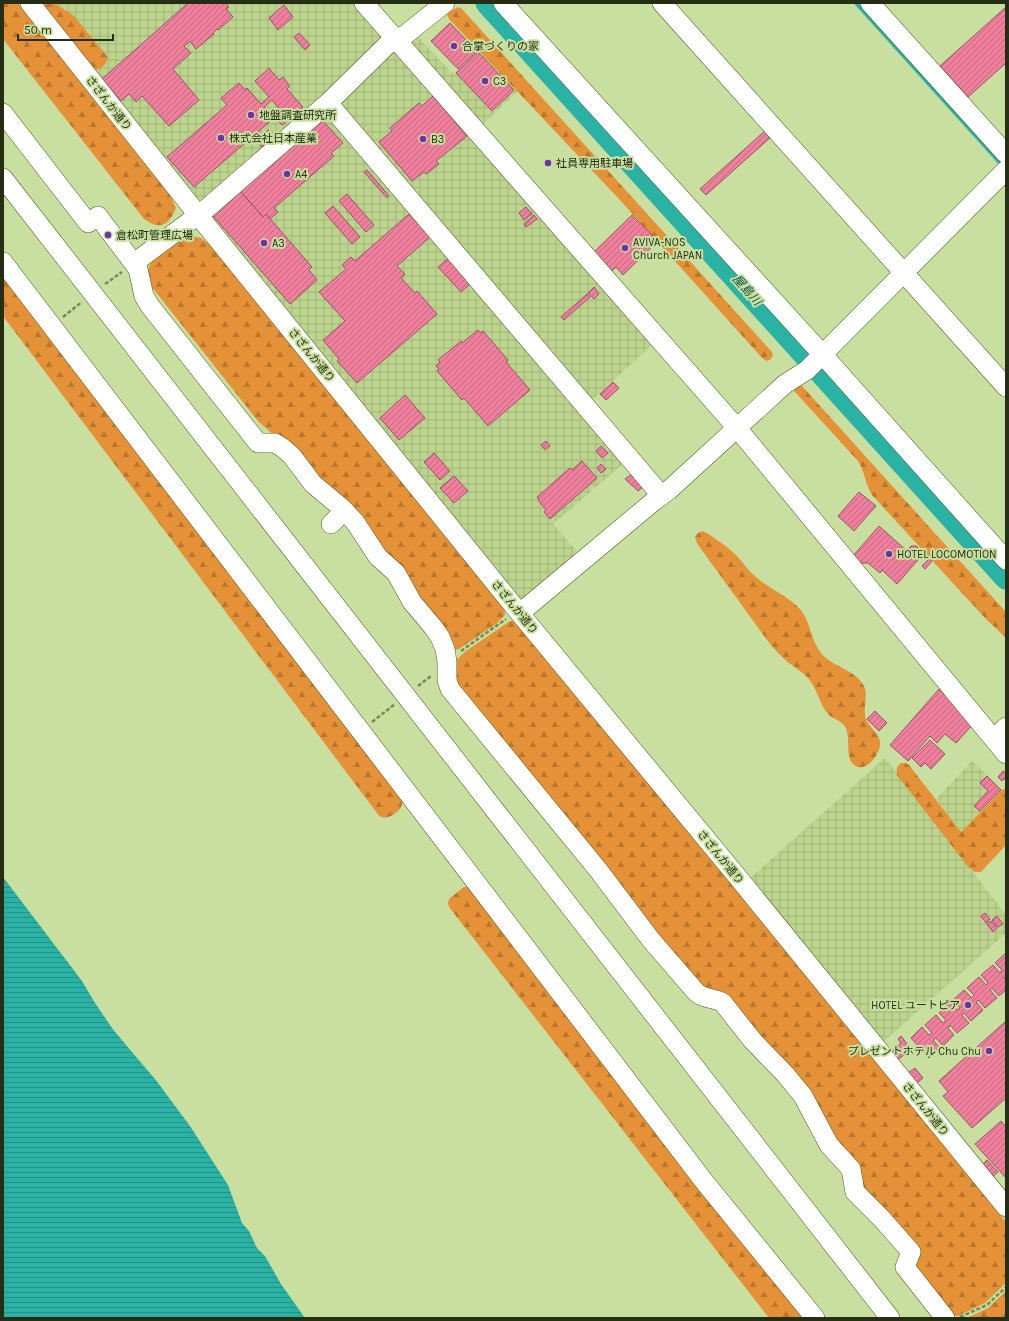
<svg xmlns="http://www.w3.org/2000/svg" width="1009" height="1321" viewBox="0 0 1009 1321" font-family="Karla,'Noto Sans JP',sans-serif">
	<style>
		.industrial { fill: url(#industrial-grid) }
		.forest { fill: url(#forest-firs) }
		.water { fill: url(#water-rules) }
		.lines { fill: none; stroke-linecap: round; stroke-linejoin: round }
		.stream { stroke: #2ab3a4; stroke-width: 4 }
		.river { stroke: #2ab3a4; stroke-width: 23 }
		.building { fill: url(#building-hatch); stroke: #965667 }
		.minor-casing { stroke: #47581c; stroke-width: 20 }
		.path { stroke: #79885b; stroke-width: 2.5; stroke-dasharray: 4 2; stroke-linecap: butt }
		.minor { stroke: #fff; stroke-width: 19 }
		.poi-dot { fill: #6f32a7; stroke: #c9dfa0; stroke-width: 1.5 }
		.labels { text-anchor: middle; stroke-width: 4; stroke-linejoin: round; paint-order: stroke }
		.poi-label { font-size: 11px; fill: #252e14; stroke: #c9dfa0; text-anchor: start }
		.street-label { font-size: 11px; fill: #252e14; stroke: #c9dfa0 }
		.water-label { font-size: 12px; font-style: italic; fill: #06544c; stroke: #c9dfa0 }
	</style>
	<defs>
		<pattern id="industrial-grid" width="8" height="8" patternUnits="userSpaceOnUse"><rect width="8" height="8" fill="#bcd48d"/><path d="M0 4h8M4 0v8" fill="none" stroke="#a1b679"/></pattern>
		<pattern id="forest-firs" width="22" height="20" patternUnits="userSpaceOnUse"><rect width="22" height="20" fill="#e59137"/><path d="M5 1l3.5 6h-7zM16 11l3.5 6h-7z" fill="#b9772d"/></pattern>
		<pattern id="water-rules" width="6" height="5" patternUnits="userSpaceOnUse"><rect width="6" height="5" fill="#2ab3a4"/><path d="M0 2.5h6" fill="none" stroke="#249284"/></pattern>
		<pattern id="building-hatch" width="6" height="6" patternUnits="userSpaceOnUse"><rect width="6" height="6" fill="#f07e9d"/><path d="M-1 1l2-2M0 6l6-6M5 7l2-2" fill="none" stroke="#c2687f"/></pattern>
	</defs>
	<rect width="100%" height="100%" fill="#c9dfa0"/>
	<g class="industrial">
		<path d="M39,3H358L383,39L205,204L198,203Z"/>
		<path d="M417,36L453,74L479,50L518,91L480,127L410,41Z"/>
		<path d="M392,49H399L655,342L591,401L340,105V100Z"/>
		<path d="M328,114L624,463L553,524L581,556L520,602L210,218Z"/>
		<path d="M885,758L1006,915V933L882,1043L749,879Z"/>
		<path d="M972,761L1002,790L961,832L936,799Z"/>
	</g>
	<g class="forest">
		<path d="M3,3H18L171,197L176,208C169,225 161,231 144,219L3,39Z"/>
		<path d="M39,3H54L73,15L106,55L108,58C106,64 101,70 94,70Z"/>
		<path d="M458,7L462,9L772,352L773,355L771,359L767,361L763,359L619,199L449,19L447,15L449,12Z"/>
		<path d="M192,236L201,238L209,244L504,608L505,615L496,624L459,649L455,650L451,649L277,438L258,421L151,286C149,279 146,274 149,267C152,256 181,240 192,236Z"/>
		<path d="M3,276L401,797C402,800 403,803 401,807C399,812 387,820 382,817C381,817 377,814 377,813L3,316Z"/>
		<path d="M799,384L802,386L1006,612V638L985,618L872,495C865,484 865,472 858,461L795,392L793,388Z"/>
		<path d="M702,531L707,533C717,540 727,546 736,555C743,562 748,571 756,577C770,589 788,596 800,609C811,622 811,641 821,653C832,667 855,669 864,686C869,696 862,708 866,719C869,728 881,734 880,744C880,755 865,774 854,765C844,757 852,735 844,725C840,720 833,719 829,715C819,705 818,689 808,678C802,672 796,668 789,663C782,657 776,651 770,644L701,549L697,543L695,537L698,533Z"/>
		<path d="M510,621H513L516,623L729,881L1006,1222V1283L985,1303L958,1316L951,1315L862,1191L859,1177L705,993L460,693L452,671L456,660L466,651Z"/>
		<path d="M901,763H906L909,765L961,832L1002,790L1006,788V845L981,872H975L969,868L897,775C896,769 897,766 901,763Z"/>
		<path d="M464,887H468L472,890L804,1318H769L449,907L448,903L449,899Z"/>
		<path d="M1006,1291V1318H967L988,1308Z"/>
	</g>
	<path class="water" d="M3,877L82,981L95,1003L112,1028L131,1051L155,1079L190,1126L228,1185L242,1223L249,1231L257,1248L265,1256L281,1284L305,1318H3Z"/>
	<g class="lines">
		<path class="stream" d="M856,3L1002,165"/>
		<path class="river" d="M487,3L1006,578"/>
	</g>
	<g class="building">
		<path d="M188,3H225L229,7L226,9L233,17L218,30L217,29L213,33L214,34L196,49L190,41L184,46L191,53L173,69L199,100L169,126L142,96L136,102L129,94L121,101L102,79Z"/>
		<path d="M284,5L293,17L278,30L269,18Z"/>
		<path d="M1006,7V63L968,97L940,66Z"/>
		<path d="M450,23L477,51L458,69L431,41Z"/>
		<path d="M299,33L310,45L305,50L294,37Z"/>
		<path d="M478,52L514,90L492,111L456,73Z"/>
		<path d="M269,68L279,80L283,77L290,86L287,89L303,107L282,125L275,118L282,112L272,100L264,107L274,118L194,187L167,157L227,105L221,98L239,83L245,90L247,88L261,104L269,97L255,81Z"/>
		<path d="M433,96L467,136L436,161L439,164L426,174L424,172L412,181L379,142L392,131L390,128L419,103L422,106Z"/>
		<path d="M322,120L343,143L331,153L334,156L274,208L278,212L270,219L266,214L263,217L240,191Z"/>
		<path d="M268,130L274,137L262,147L256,141Z"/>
		<path d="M766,130L772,136L706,195L700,189Z"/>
		<path d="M367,170L389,196L387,198L364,172Z"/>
		<path d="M240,191L263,217L266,214L312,267L309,270L317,280L290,304L213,216Z"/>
		<path d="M347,194L374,225L366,232L339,201Z"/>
		<path d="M333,206L360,237L352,244L325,213Z"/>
		<path d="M526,207L532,214L524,220L519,213Z"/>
		<path d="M409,214L430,237L397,266L405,274L401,278L415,293L417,291L437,314L357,383L337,361L339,359L323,340L345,321L319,292L346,269L342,265L351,257L355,261Z"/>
		<path d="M534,215L537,219L526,227L524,224Z"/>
		<path d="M632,215L658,241L623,275L616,267L610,273L592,254Z"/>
		<path d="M449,258L471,283L461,292L438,267Z"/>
		<path d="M594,287L599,294L594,299L588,293Z"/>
		<path d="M587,294L590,297L564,320L561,317Z"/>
		<path d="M478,330L481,333L483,331L508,360L506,362L530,390L488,426L464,398L462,400L437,371L439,369L436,366L440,362L438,360L461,341L462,343Z"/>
		<path d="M613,382L619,388L606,400L600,394Z"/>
		<path d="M405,395L425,418L399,440L380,418Z"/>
		<path d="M546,441L550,446L545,450L541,445Z"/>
		<path d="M601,446L608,453L602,458L596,451Z"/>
		<path d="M434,453L450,471L440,480L424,462Z"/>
		<path d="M582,461L597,478L550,519L544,512L546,510L538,500L539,499L537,497L570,468L572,470Z"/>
		<path d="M601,464L606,469L601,473L597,468Z"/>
		<path d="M632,474L643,487L638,491L625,479Z"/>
		<path d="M454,476L468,491L454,503L440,488Z"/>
		<path d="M859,492L876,506L854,531L838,516Z"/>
		<path d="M879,526L907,551L911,546H916L924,553L897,584L882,570L880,573L868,563H861L853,556Z"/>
		<path d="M929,559L932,561L925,569L922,566Z"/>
		<path d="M939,689L961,709L974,723L956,743L945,734L937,743L930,736L908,761L890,745Z"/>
		<path d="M875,711L887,723L879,731L867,719Z"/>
		<path d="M930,740L945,754L931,769L925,763L921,767L912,758Z"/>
		<path d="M1003,771L1006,773V777L1002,781L998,777Z"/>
		<path d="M987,776L1001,790L980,811L974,806L988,791L980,783Z"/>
		<path d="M985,913L990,919L986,923L981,916Z"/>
		<path d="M997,916L1003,924L998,927L992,920Z"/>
		<path d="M991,921L997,928L993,932L987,924Z"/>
		<path d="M1006,953V976L1004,978L1006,980V990L999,996L992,988L990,990L997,998L985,1008L978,1000L976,1002L983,1010L971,1021L964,1013L962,1015L969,1023L957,1033L950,1025L948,1028L954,1035L943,1046L936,1038L933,1040L940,1048L929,1058L911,1038L922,1027L929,1035L932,1033L925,1025L936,1015L943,1023L946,1020L939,1013L950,1002L957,1010L960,1008L953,1000L964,990L972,998L974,995L967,988L979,977L986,985L988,983L981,975L993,965L1000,973L1002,970L995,963Z"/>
		<path d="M1006,1021V1098L972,1128L943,1096L948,1092L939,1081Z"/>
		<path d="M901,1036L911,1049L898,1060L891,1051L901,1043L898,1039Z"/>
		<path d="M915,1068L923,1078L917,1083L908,1073Z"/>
		<path d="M1001,1121L1006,1127V1178L975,1144Z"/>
		<path d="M987,1160L998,1172L993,1176L983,1164Z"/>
	</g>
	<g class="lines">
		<defs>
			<g id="minor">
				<path d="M30,3L198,215L517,610L736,875L1006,1207"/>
				<path d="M364,3L737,428L1006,754"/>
				<path d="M503,3L822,354L1006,560"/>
				<path d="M662,3L1006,387"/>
				<path d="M870,3L1006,154"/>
				<path d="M328,103L661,495"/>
				<path d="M3,113L88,223L98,216L138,269L144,296L150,306L258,443H275L283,448L292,456L313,484L342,508L355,522L378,557L396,573L412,602L433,627L440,637L445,649L447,662V680L450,689L599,871L651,940L696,992C704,1000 714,997 723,1003L753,1041L785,1074L803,1096L829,1145L851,1169L855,1192L882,1219L911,1252L905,1267L945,1318"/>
				<path d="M3,178L890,1318"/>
				<path d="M3,262L703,1180L815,1318"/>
				<path d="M134,263L205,210L328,103L388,44L405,35L445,3"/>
				<path d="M331,524L344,511"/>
				<path d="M520,613L654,501L669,490L785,384L807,370L1006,170"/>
				<path d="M994,739L1006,727"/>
			</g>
		</defs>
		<use href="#minor" class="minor-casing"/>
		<g class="path">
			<path d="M105,284L122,272"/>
			<path d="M63,317L82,302"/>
			<path d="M461,651L506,619"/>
			<path d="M418,686L431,676"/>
			<path d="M372,722L395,704"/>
			<path d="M960,1317L987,1305L1006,1287"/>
		</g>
		<use href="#minor" class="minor"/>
	</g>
	<g class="poi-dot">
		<circle cx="454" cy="46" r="4"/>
		<circle cx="485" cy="81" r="4"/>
		<circle cx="251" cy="115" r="4"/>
		<circle cx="221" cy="138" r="4"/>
		<circle cx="423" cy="139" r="4"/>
		<circle cx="548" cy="163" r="4"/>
		<circle cx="287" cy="174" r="4"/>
		<circle cx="108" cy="235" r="4"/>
		<circle cx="264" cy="243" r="4"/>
		<circle cx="625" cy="248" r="4"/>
		<circle cx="889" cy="554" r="4"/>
		<circle cx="968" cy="1005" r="4"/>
		<circle cx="989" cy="1051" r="4"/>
	</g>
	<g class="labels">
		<g class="poi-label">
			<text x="462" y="50">合掌づくりの家</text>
			<text x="493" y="85">C3</text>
			<text x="259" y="119">地盤調査研究所</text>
			<text x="229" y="142">株式会社日本産業</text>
			<text x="431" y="143">B3</text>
			<text x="556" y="167">社員専用駐車場</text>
			<text x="295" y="178">A4</text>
			<text x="116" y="239">倉松町管理広場</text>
			<text x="633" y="246">AVIVA-NOS<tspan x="633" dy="13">Church JAPAN</tspan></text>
			<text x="272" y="247">A3</text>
			<text x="897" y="558">HOTEL LOCOMOTION</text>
			<text x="960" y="1009" text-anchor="end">HOTEL ユートピア</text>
			<text x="981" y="1055" text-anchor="end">プレゼントホテル Chu Chu</text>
		</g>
		<g class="street-label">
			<text transform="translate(109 103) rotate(52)" y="4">さざんか通り</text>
			<text transform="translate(312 355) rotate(51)" y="4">さざんか通り</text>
			<text transform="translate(515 607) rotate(51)" y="4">さざんか通り</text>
			<text transform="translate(721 857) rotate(51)" y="4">さざんか通り</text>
			<text transform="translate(926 1109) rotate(51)" y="4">さざんか通り</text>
		</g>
		<g class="water-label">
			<text transform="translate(747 290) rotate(48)" y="4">屋島川</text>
		</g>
	</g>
	<rect width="1009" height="1321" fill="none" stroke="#252e14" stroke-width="8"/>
	<path d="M18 34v6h95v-6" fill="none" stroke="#252e14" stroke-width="2"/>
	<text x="24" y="34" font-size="12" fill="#252e14" stroke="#c9dfa0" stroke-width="3" paint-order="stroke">50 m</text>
</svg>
